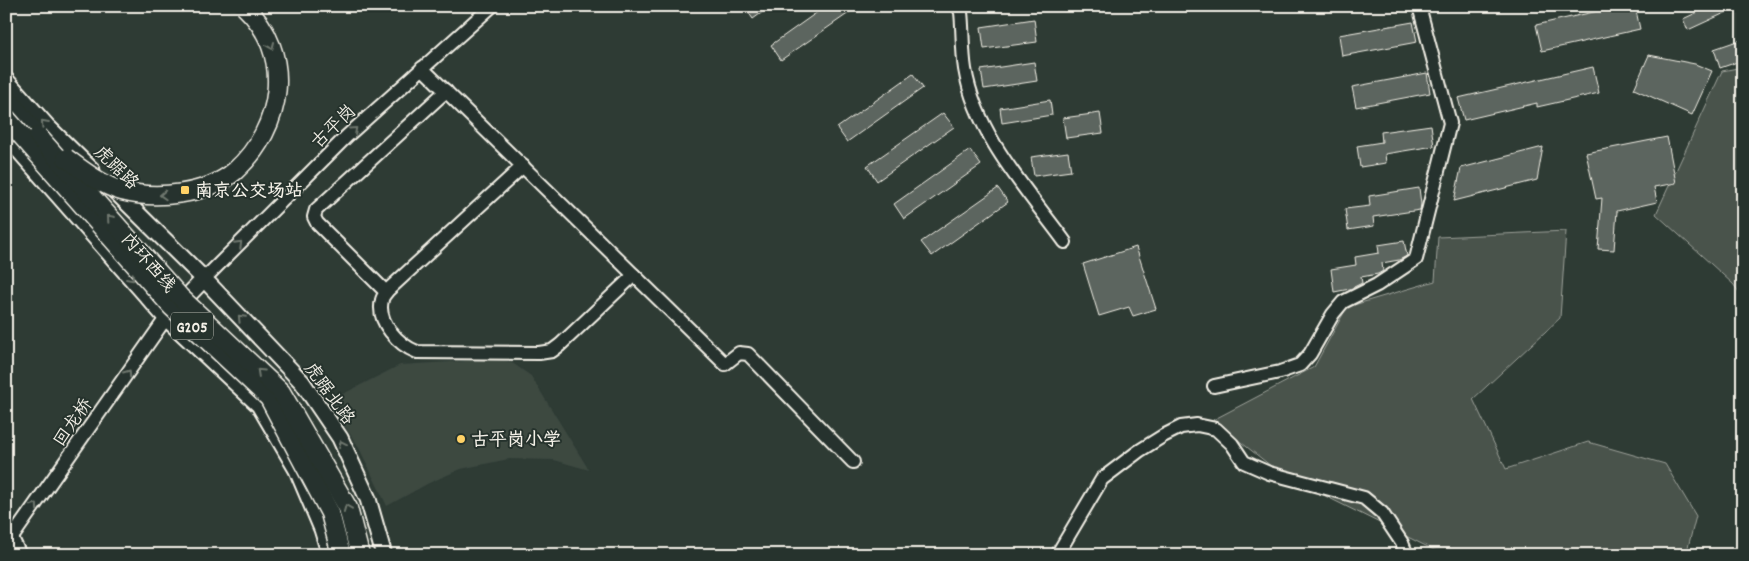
<svg xmlns="http://www.w3.org/2000/svg" width="1749" height="561" viewBox="0 0 1749 561" font-family="Dekko,'LXGW WenKai TC',sans-serif">
	<style>
		.built { fill: #3c4841 }
		.green { fill: #48524c; stroke: #9ea29a }
		.building { fill: #5c655e; stroke: #f4f1e8 }
		.lines { fill: none; stroke-linecap: round; stroke-linejoin: round }
		.minor-casing { stroke: #f4f1e8; stroke-width: 16 }
		.major-casing { stroke: #f4f1e8; stroke-width: 19 }
		.highway-casing { stroke: #f4f1e8; stroke-width: 21 }
		.minor { stroke: #26332d; stroke-width: 12 }
		.major { stroke: #26332d; stroke-width: 15 }
		.highway { stroke: #26332d; stroke-width: 18 }
		.highway-bridge-casing { stroke: #f4f1e8; stroke-width: 21; stroke-linecap: butt }
		.highway-bridge { stroke: #26332d; stroke-width: 18 }
		.oneway { stroke: #6e766e }
		.poi-dot { fill: #ffd166; stroke: #26332d; stroke-width: 2 }
		.labels { text-anchor: middle; stroke-width: 4; stroke-linejoin: round; paint-order: stroke }
		.shield { fill: #26332d; stroke: #b6b8b0; stroke-width: 1 }
		.shield-label { font-size: 16px; font-weight: bold; fill: #f4f1e8 }
		.street-label { font-size: 18px; fill: #f4f1e8; stroke: #26332d }
		.poi-label { font-size: 18px; font-weight: bold; fill: #f4f1e8; stroke: #26332d; text-anchor: start }
	</style>
	<rect width="100%" height="100%" fill="#2e3b34"/>
	<filter id="ink" filterUnits="userSpaceOnUse"><feTurbulence type="fractalNoise" baseFrequency=".02" numOctaves="2"/><feDisplacementMap in="SourceGraphic" scale="10" xChannelSelector="R" yChannelSelector="G"/><feConvolveMatrix kernelMatrix="1 2 1 2 8 2 1 2 1" color-interpolation-filters="sRGB"/></filter>
	<g filter="url(#ink)">
		<path class="built" d="M498,359L511,362L531,376L589,470L554,460L509,459L461,469L429,483L387,506L359,448L329,401L400,365Z"/>
		<g class="green">
			<path d="M1743,67V297L1733,284L1656,214L1722,71Z"/>
			<path d="M1566,231L1560,318L1473,399L1506,469L1588,442L1665,464L1696,516L1686,555H1444L1281,474L1213,420L1314,367L1347,307L1435,281L1438,237Z"/>
		</g>
		<g class="building">
			<path d="M744,6H771L753,19Z"/>
			<path d="M826,6H859L781,60L771,45Z"/>
			<path d="M1620,6H1635L1640,29L1542,51L1536,25Z"/>
			<path d="M1711,6H1740L1688,30L1683,19Z"/>
			<path d="M1034,19L1037,42L984,49L981,27Z"/>
			<path d="M1413,22L1417,42L1342,56L1339,35Z"/>
			<path d="M1743,39V60L1720,68L1714,49Z"/>
			<path d="M1649,55L1695,64L1712,71L1692,115L1634,89Z"/>
			<path d="M1034,62L1037,81L984,89L981,70Z"/>
			<path d="M1593,67L1599,93L1537,107V103L1464,120L1458,98Z"/>
			<path d="M1427,73L1430,93L1356,107L1352,87Z"/>
			<path d="M913,74L923,88L847,142L837,128Z"/>
			<path d="M1050,100L1052,115L1002,123L1000,108Z"/>
			<path d="M943,113L954,127L877,181L867,166Z"/>
			<path d="M1100,113L1103,133L1066,138L1063,118Z"/>
			<path d="M1431,125L1434,146L1385,154L1386,163L1360,167L1357,146L1382,142L1381,132Z"/>
			<path d="M1667,137L1676,183L1654,187L1657,202L1617,211L1614,250L1598,249L1602,198L1596,199L1586,153Z"/>
			<path d="M1543,147L1537,180L1454,201L1461,168Z"/>
			<path d="M970,150L981,165L904,219L894,204Z"/>
			<path d="M1068,152L1071,171L1034,176L1031,157Z"/>
			<path d="M998,188L1008,202L932,256L921,242Z"/>
			<path d="M1419,188L1421,204L1420,210L1373,217L1374,226L1348,230L1345,209L1370,206L1369,196Z"/>
			<path d="M1404,241L1407,256L1399,260L1382,263L1383,271L1378,274L1361,277L1362,283L1350,289L1334,292L1331,269L1356,265L1355,257L1379,253L1378,245Z"/>
			<path d="M1136,247L1156,309L1133,316L1129,307L1099,316L1083,264Z"/>
		</g>
		<g class="lines">
			<defs>
				<g id="minor">
					<path d="M958,6L961,12C963,30 962,50 965,69C976,135 1027,190 1065,242"/>
					<path d="M422,68L725,364L739,353L748,354L853,462"/>
					<path d="M523,166L388,290C386,293 382,297 382,300C376,322 399,345 417,352L539,353L552,351L560,345L634,275"/>
					<path d="M204,279L347,136L492,6"/>
					<path d="M386,292L317,223L314,217L316,210L446,91"/>
					<path d="M1214,386L1280,372L1300,365L1310,354L1333,314L1343,302L1377,285L1416,259L1450,123L1419,6"/>
					<path d="M12,538L20,555"/>
					<path d="M6,546L166,318"/>
					<path d="M1057,555L1102,479L1139,451L1163,436L1181,427L1197,425L1216,429L1232,444L1244,462L1269,473L1364,498L1382,513L1402,543L1407,555"/>
				</g>
				<g id="major">
					<path d="M6,80L47,126L92,170"/>
					<path d="M6,136L166,318L259,405L297,470L322,529L330,555"/>
					<path d="M111,187L204,279L302,382L340,438L368,499L384,555"/>
					<path d="M176,308L204,279"/>
				</g>
				<path id="highway" d="M6,96L38,136"/>
			</defs>
			<use href="#minor" class="minor-casing"/>
			<use href="#major" class="major-casing"/>
			<use href="#highway" class="highway-casing"/>
			<use href="#minor" class="minor"/>
			<use href="#major" class="major"/>
			<use href="#highway" class="highway"/>
			<defs>
				<g id="highway-bridge">
					<path d="M6,118L172,307L269,398L330,513L341,555"/>
					<path d="M38,136L180,297L281,392L348,508L360,555"/>
					<path d="M66,158C82,170 103,186 122,191C156,200 207,195 235,171C283,128 295,53 244,6"/>
				</g>
			</defs>
			<use href="#highway-bridge" class="highway-bridge-casing"/>
			<use href="#highway-bridge" class="highway-bridge"/>
		</g>
		<defs><path id="oneway-chevron" d="M-2-3.5L2.5 0L-2 3.5" fill="none" stroke-width="1.6" stroke-linecap="round" stroke-linejoin="round" transform="scale(1.25)"/></defs>
		<g class="oneway">
			<use href="#oneway-chevron" transform="translate(271 46) rotate(67)"/>
			<use href="#oneway-chevron" transform="translate(44 123) rotate(-132)"/>
			<use href="#oneway-chevron" transform="translate(354 130) rotate(-42)"/>
			<use href="#oneway-chevron" transform="translate(163 195) rotate(177)"/>
			<use href="#oneway-chevron" transform="translate(110 218) rotate(-131)"/>
			<use href="#oneway-chevron" transform="translate(239 244) rotate(-45)"/>
			<use href="#oneway-chevron" transform="translate(131 278) rotate(49)"/>
			<use href="#oneway-chevron" transform="translate(241 318) rotate(-134)"/>
			<use href="#oneway-chevron" transform="translate(260 372) rotate(-137)"/>
			<use href="#oneway-chevron" transform="translate(128 373) rotate(-55)"/>
			<use href="#oneway-chevron" transform="translate(342 444) rotate(-115)"/>
			<use href="#oneway-chevron" transform="translate(35 506) rotate(-55)"/>
			<use href="#oneway-chevron" transform="translate(347 508) rotate(-112)"/>
		</g>
	</g>
	<g class="poi-dot">
		<rect x="180" y="185" width="10" height="10" rx="2.5"/>
		<circle cx="461" cy="439" r="5"/>
	</g>
	<g class="labels">
		<rect class="shield" x="171" y="312.5" width="42" height="27" rx="4"/>
		<g class="shield-label">
			<text x="192" y="332">G205</text>
		</g>
		<g class="street-label">
			<text transform="translate(333 126) rotate(-44)" y="6">古平岗</text>
			<text transform="translate(117 167) rotate(44)" y="6">虎踞路</text>
			<text transform="translate(149 262) rotate(49)" y="6">内环西线</text>
			<text transform="translate(330 393) rotate(54)" y="6">虎踞北路</text>
			<text transform="translate(72 422) rotate(-55)" y="6">回龙桥</text>
		</g>
		<g class="poi-label">
			<text x="195" y="196">南京公交场站</text>
			<text x="471" y="445">古平岗小学</text>
		</g>
	</g>
	<rect width="1749" height="561" fill="none" stroke="#26332d" stroke-width="25"/>
	<rect x="12" y="12" width="1724" height="536" fill="none" stroke="#f4f1e8" stroke-width="2" filter="url(#ink)"/>
</svg>
